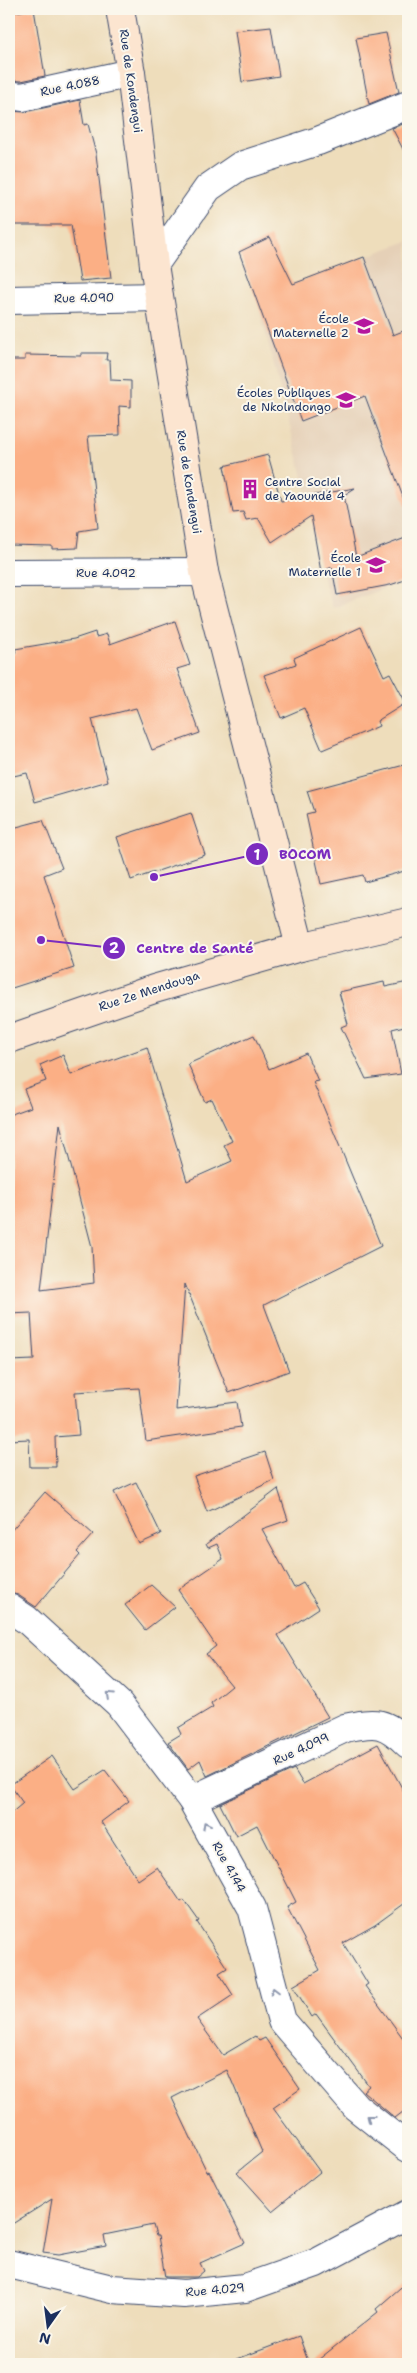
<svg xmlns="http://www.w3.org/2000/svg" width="417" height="2373" viewBox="0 0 417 2373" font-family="'Shantell Sans',sans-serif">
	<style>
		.built { fill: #e5d0b7 }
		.building { fill: #fbaf85; fill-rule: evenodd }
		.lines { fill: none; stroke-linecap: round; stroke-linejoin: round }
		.street-casing { stroke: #3b496c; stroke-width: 30 }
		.secondary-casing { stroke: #3b496c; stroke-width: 30 }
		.street { stroke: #fff; stroke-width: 28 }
		.secondary { stroke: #fce5d0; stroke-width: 28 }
		.oneway { stroke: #8d97ae }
		.labels { text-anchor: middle; stroke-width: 4; stroke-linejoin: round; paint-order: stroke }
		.street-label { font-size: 12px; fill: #1b2f5e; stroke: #fbf7ec }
		.poi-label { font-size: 12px; fill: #1b2f5e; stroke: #fbf7ec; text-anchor: end }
		.leader { fill: none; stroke: #7b2cbf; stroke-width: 2 }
		.callout-dot { fill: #7b2cbf; stroke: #fbf7ec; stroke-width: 2 }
		.mark-label { font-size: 15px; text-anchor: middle; font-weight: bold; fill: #fff }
		.callout-label { font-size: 14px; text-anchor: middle; font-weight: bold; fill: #7b2cbf; stroke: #fbf7ec; stroke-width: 4; stroke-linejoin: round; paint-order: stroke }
	</style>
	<rect width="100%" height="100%" fill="#fbf7ec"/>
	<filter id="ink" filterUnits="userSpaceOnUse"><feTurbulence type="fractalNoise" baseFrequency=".02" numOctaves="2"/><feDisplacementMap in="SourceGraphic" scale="10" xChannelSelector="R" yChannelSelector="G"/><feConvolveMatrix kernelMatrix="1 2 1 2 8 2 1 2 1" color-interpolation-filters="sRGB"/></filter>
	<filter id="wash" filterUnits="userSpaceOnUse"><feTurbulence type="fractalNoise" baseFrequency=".0096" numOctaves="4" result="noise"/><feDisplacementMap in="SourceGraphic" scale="20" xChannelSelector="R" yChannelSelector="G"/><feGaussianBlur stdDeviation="1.12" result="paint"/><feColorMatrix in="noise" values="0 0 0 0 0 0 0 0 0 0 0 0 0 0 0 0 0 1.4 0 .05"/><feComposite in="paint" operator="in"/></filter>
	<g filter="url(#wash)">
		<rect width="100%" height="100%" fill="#edb"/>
		<path class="built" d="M408,241V579L333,608L321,572L308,496L258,304L305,288L319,274Z"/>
		<g id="blocks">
			<g class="building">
				<path d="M34,9L45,76L21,81L9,80V13Z"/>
				<path d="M271,27L279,76L242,82L235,31Z"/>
				<path d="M386,33L399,92L369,104L356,38Z"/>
				<path d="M80,100L84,125L88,124L96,154L111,278L80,281L71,225H9V111L25,112Z"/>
				<path d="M406,123L408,150L404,151L392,128Z"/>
				<path d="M270,237L293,284L364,257L393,335L408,329V504L406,505L365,396L301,421L239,252Z"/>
				<path d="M81,353H107L106,360H110L111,380L131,381V407L119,406L120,435L88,436L98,528L79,531L77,548L52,549V546L9,545V360H25V355L81,356Z"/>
				<path d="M268,455L281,501L355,488L344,495L356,557L408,537V579L390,585L337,595L332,567L321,572L311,516L272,542L258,518L246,520L243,512L233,513L224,466Z"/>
				<path d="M175,621L190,665L177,669L200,733L152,750L136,708L92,719L108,781L35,802L27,773L9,777V655L16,653L15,649L74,639L95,632L96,637L107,634L110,644Z"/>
				<path d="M361,627L384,676L390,673L406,703L377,721L379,726L322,750L304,708L281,718L264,675L296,664L294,658Z"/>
				<path d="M408,764V870L365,882L363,875L321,884L306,814L314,812L307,791Z"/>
				<path d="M191,813L205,855L131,880L117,837Z"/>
				<path d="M43,820L62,868L44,875L74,968L9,989V829Z"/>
				<path d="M384,982L385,987L408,982V1025L392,1029L401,1074L366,1079L341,1027L348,1024L339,992Z"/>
				<path d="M254,1035L269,1069L306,1053L318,1081L313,1082L381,1246L264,1305L289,1371L229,1393L185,1284L176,1410L237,1402L241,1427L146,1441L139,1388L75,1392L79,1435L55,1437L56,1467H30L29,1439L9,1440V1361L34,1360L31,1313L9,1314V1115L31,1107L24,1089L46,1081L40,1065L63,1055L71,1075L147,1047L187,1181L232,1161L224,1145L232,1141L212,1099L205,1102L188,1064ZM60,1124L92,1247L94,1283L41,1290Z"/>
				<path d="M265,1452L274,1480L207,1512L194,1476Z"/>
				<path d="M136,1482L161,1534L139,1544L114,1492Z"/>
				<path d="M278,1489L288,1520L262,1529L294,1588L303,1583L319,1608L278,1635L328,1717L207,1776L200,1760L188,1769L168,1742L181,1734L178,1728L213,1707L211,1703L232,1686L206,1654L216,1646L178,1590L223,1559L217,1544L208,1548L206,1544Z"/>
				<path d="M45,1492L93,1534L77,1552L80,1555L36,1607L18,1595L9,1593V1533Z"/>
				<path d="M151,1585L175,1607L145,1630L125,1605Z"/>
				<path d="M378,1744L408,1799V1901L375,1925L343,1943L368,1984L365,1986L408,2045V2108L395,2118L363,2091L369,2086L316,2014L312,2017L293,1986L320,1970L287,1907L296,1902L257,1825L236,1836L220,1804L294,1769L303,1784Z"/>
				<path d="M52,1756L75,1789L105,1770L129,1801L101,1822L138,1880L157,1867L181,1902L184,1900L199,1921L197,1922L227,1968L219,1973L233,1995L197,2019L223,2055L255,2036L259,2041L265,2038L300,2089L273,2108L320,2172L272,2211L237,2172L262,2152L227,2070L172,2098L207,2172L209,2171L245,2243L200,2263L204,2271L197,2277H165L158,2236H156L153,2225L104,2235L106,2246L58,2255L43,2253L52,2199L9,2226V1815L23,1803L10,1785Z"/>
				<path d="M408,2281V2355L398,2364H313L378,2312L376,2309Z"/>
				<path d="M299,2336L309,2364H229V2362Z"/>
			</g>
		</g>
	</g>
	<g filter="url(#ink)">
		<use href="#blocks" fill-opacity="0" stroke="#3b496c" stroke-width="1"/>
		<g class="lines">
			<defs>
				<g id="street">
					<path d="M9,95L22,97L131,73"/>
					<path d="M154,265L208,188L240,166L318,141L408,105"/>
					<path d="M9,300L159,297"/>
					<path d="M9,573L204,572"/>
					<path d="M9,1608L27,1620L119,1704L192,1800L252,1908L282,2021L356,2107L408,2148"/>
					<path d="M192,1800L345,1728C376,1721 385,1721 408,1744"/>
					<path d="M9,2264L112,2289L184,2294L245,2288L316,2263L408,2214"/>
				</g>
				<g id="secondary">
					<path d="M120,9L131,73L154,265L204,572L300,947"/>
					<path d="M9,1039L154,989L300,947L408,922"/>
				</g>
			</defs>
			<use href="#street" class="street-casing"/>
			<use href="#secondary" class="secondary-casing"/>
			<use href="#street" class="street"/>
			<use href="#secondary" class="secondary"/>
		</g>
		<defs><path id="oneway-chevron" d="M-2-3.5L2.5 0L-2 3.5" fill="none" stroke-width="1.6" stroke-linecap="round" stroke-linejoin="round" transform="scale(1.25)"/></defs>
		<g class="oneway">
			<use href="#oneway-chevron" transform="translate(109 1695) rotate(-137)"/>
			<use href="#oneway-chevron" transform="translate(206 1825) rotate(-119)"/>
			<use href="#oneway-chevron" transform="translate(274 1991) rotate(-105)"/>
			<use href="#oneway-chevron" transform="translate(370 2118) rotate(-142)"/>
		</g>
	</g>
	<defs>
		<symbol id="school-bare" viewBox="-9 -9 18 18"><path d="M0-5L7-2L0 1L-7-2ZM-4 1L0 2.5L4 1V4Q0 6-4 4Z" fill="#b5179e" stroke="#fbf7ec" stroke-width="2.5" paint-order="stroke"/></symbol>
		<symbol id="building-bare" viewBox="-9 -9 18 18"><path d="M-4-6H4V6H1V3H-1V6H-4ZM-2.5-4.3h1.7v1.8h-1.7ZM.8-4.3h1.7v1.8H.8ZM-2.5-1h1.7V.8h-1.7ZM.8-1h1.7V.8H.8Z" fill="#b5179e" stroke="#fbf7ec" stroke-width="2.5" paint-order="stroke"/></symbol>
	</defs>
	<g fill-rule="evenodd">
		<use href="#school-bare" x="350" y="312" width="28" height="28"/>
		<use href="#school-bare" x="332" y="386" width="28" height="28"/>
		<use href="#building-bare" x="236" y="475" width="28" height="28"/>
		<use href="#school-bare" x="362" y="551" width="28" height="28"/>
	</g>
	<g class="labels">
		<g class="street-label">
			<text transform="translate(131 81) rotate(82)" y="4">Rue de Kondengui</text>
			<text transform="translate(70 86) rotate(-12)" y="4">Rue 4.088</text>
			<text transform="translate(84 298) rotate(-1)" y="4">Rue 4.090</text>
			<text transform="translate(189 482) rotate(81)" y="4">Rue de Kondengui</text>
			<text x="106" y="577">Rue 4.092</text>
			<text transform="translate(149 991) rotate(-18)" y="4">Rue Ze Mendouga</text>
			<text transform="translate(301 1749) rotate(-25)" y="4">Rue 4.099</text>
			<text transform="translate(229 1867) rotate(61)" y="4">Rue 4.144</text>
			<text transform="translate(215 2290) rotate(-5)" y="4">Rue 4.029</text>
		</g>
		<g class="poi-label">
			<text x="349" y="323">École<tspan x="349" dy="14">Maternelle 2</tspan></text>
			<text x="331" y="397">Écoles Publiques<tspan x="331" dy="14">de Nkolndongo</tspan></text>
			<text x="265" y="486" text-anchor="start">Centre Social<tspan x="265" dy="14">de Yaoundé 4</tspan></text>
			<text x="361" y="562">École<tspan x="361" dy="14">Maternelle 1</tspan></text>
		</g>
	</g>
	<path class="leader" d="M154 877L257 854M41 940L114 948"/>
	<g class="callout-dot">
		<circle cx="154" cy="877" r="5"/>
		<circle cx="41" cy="940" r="5"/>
		<circle cx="257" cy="854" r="12"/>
		<circle cx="114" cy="948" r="12"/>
	</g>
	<g class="mark-label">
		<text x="257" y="860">1</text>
		<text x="114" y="953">2</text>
	</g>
	<g class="callout-label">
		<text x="305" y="859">BOCOM</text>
		<text x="195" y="953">Centre de Santé</text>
	</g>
	<rect width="417" height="2373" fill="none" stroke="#fbf7ec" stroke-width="30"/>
	<g transform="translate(48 2326) rotate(194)" stroke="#fbf7ec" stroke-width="4" paint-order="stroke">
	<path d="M0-4L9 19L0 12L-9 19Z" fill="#1b2f5e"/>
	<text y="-8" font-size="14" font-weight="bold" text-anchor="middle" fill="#1b2f5e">N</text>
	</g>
</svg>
